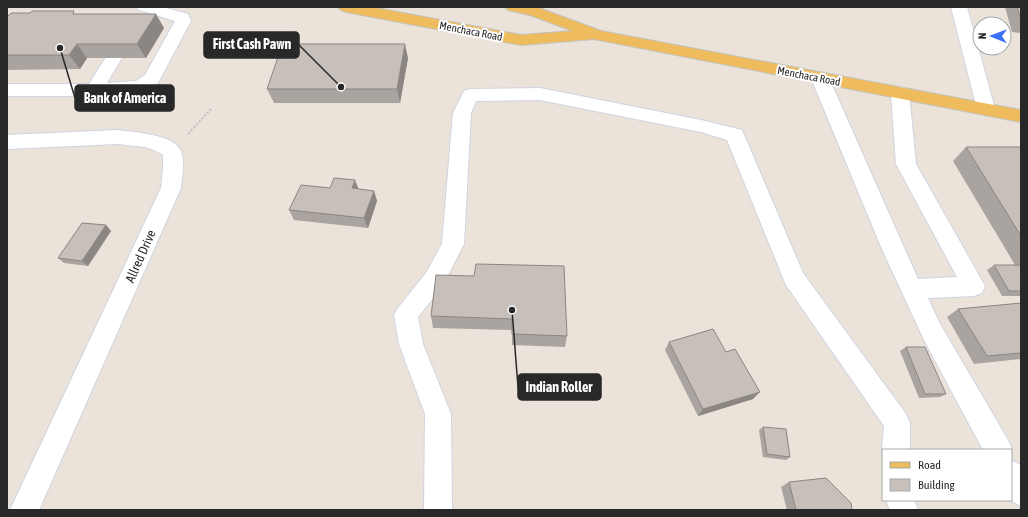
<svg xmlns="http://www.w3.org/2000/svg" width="1028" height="517" viewBox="0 0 1028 517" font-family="'Asap Condensed',sans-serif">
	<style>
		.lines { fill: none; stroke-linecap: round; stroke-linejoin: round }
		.minor-casing { stroke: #cfd5e1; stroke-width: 2 }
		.major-casing { stroke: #c3c3c3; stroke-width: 2 }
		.path { stroke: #c3c3c3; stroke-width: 2; stroke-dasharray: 2.5 1.5; stroke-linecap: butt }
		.minor { fill: #fff; fill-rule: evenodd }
		.major { fill: #eebc5c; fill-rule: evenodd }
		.wall { fill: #aaa4a0 }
		.shaded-wall { fill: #8b8682 }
		.building { fill: #c6bfba; stroke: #8b8682 }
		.labels { text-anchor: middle; stroke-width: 4; stroke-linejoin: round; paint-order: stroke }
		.far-street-label { font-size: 11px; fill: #282828; stroke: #fff }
		.street-label { font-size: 13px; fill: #282828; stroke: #fff }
		.leader { fill: none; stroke: #282828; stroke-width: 1.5 }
		.callout-dot { fill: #282828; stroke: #fff; stroke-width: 1.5 }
		.callout { fill: #282828; stroke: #282828; stroke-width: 1.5 }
		.callout-label { font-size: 14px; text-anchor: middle; font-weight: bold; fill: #fff }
	</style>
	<rect width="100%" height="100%" fill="#ebe2da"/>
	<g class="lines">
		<defs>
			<g id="minor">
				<path d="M136,7H162L188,14L191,21L158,83L146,90L94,96H7V84H89L108,54L114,53L120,54L122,58L107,83L136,81L145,75L175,21L139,10Z"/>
				<path d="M951,7H967L995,109L992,113L986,115L980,113L977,109Z"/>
				<path d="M820,72L826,74L829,78L918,279L957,277L896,164L891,93L894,89L900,87L906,89L909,93L916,164L985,286L982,293L974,296L928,298L940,324L1008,440L1012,450L1011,451V450H983L924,340L881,247L811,78L814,74Z"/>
				<path d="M540,88L701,120L742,130L803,273L906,414L910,423V450H883V451L882,450L884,426L786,285L727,140L701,132L540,100L476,101L471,113L464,244L442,287L418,317L423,344L451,414L452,510H424L425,414L399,344L394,315L398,308L426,273L442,244L453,113L464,91L470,89Z"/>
				<path d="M117,130C132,132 174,134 181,151C185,161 182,177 181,188L39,510H10L161,188L163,168V155L154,150L145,147L117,144L7,149V135Z"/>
				<path d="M1011,460L1021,465V506L1010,500Z"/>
				<path d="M886,500H914L918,510H890Z"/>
			</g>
			<path id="major" d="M338,7H371L521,35L573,31L530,15L508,10L505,7L539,8L601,31L1021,110V122L594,39L521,45L346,12L341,10Z"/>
		</defs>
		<use href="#minor" class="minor-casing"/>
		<use href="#major" class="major-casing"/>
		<path class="path" d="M188,134L211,109"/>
		<use href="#minor" class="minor"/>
		<use href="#major" class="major"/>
	</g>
	<g class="wall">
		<path d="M1005,7H1021V33L1012,32Z"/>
		<path d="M76,14L164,28L146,58H87L80,69L7,70V17Z"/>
		<path d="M408,58L400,103H274L267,89Z"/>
		<path d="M966,147H1021V296H1002L987,270L994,265H1015L953,161Z"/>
		<path d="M330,188L358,189L374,191L377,201L368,228L294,220L289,210Z"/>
		<path d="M106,225L111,231L88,266L64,263L58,258Z"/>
		<path d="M436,275L567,336L565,347L512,345V330L433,328L431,316Z"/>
		<path d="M1021,303V359L974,364L947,317L958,309Z"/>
		<path d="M669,342L753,399L698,416L665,350Z"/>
		<path d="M906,347L946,394L940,397L919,398L900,351Z"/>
		<path d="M763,427L790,457L786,460L763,457L759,430Z"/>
		<path d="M789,482L852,510H787L781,487Z"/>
	</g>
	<g class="shaded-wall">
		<path d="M156,14L164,28L146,58L137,44Z"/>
		<path d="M77,44L87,58L80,69L69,55Z"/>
		<path d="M405,44L408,58L400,103L397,89Z"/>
		<path d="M355,180L359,190L352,188Z"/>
		<path d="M374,191L377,201L368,228L364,218Z"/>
		<path d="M106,225L111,231L88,266L82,261Z"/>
		<path d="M760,392L753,399L698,416L703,409Z"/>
	</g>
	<g class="building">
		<path d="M1017,7H1021V20Z"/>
		<path d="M32,11H74L73,14H156L137,44H77L69,55H7V17L11,13H30Z"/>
		<path d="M292,44H405L397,89H267L278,57H287Z"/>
		<path d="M966,147H1021V236Z"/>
		<path d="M334,178L355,180L352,188L374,191L364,218L289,210L301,185L330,188Z"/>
		<path d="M82,223L106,225L82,261L58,258Z"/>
		<path d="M476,264L564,266L567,336L512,334V319L431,316L436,275L474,276Z"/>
		<path d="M994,265H1021V291H1009Z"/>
		<path d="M1021,303V353L987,356L958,309Z"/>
		<path d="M713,329L726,352L735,349L760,392L703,409L669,342Z"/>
		<path d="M906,347H925L946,394H925Z"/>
		<path d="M763,427L786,429L790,457L767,454Z"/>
		<path d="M826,478L851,503L852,510H796L789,482Z"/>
	</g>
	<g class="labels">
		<g class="far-street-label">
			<text transform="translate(471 31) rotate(11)" y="4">Menchaca Road</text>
			<text transform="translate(809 76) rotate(11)" y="4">Menchaca Road</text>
		</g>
		<g class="street-label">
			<text transform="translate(140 256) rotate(-66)" y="5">Allred Drive</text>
		</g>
	</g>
	<path class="leader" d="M341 87L299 45M60 48L75 98M512 310L518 387"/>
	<g class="callout-dot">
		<circle cx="341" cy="87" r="4"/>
		<circle cx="60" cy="48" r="4"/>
		<circle cx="512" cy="310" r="4"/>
	</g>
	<g class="callout">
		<rect x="204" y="32" width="95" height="26" rx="4"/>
		<rect x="75" y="85" width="99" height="26" rx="4"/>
		<rect x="518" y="374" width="83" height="26" rx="4"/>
	</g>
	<g class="callout-label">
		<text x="252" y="49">First Cash Pawn</text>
		<text x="125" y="103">Bank of America</text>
		<text x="559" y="392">Indian Roller</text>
	</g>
	<rect width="1028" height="517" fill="none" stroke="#282828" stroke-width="16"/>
	<rect x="882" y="449" width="130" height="52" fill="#ffffff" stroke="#a9a9a9"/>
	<rect x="890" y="462" width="20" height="6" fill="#eebc5c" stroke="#a9a9a9"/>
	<text x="918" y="469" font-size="12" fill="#282828">Road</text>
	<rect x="890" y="479" width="20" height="12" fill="#c6bfba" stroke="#a9a9a9"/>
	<text x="918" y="489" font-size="12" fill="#282828">Building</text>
	<g transform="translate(992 36) rotate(271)"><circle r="19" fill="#ffffff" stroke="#a9a9a9"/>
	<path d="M0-3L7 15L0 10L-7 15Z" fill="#3b71f6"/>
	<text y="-6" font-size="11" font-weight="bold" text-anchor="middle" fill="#282828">N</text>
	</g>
</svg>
